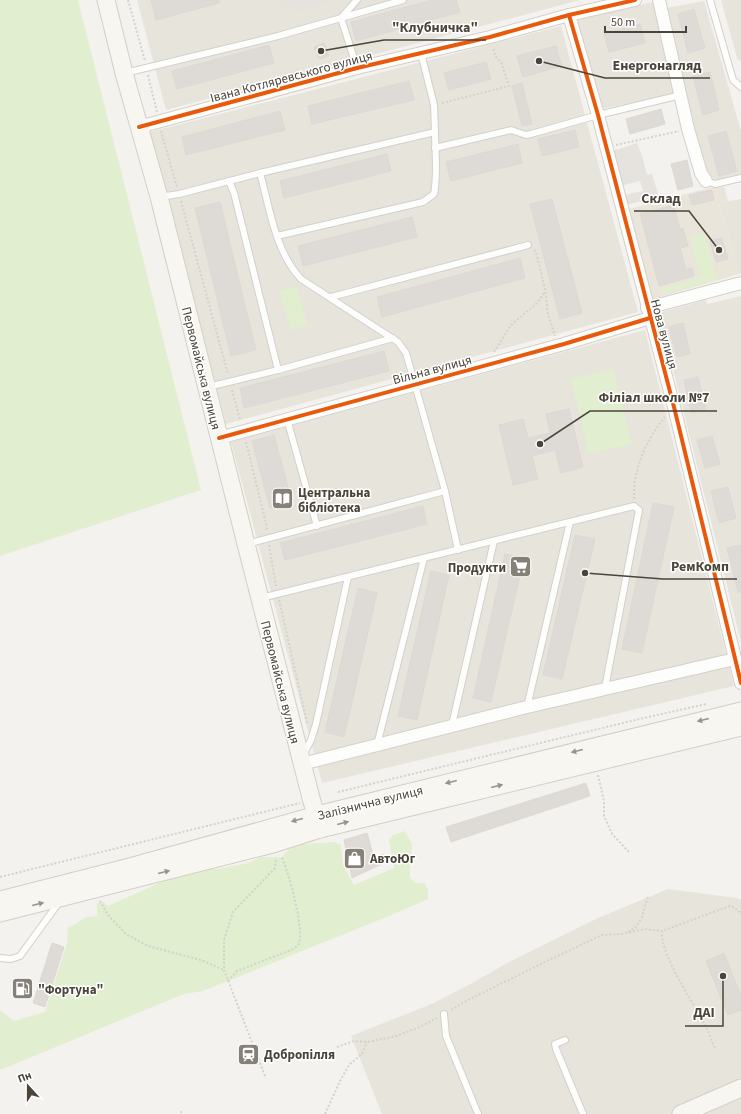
<svg xmlns="http://www.w3.org/2000/svg" width="741" height="1114" viewBox="0 0 741 1114" font-family="'Source Sans 3',sans-serif">
	<style>
		.residential { fill: #e7e4dc }
		.industrial { fill: #e6e2de }
		.education { fill: #eae5da }
		.green { fill: #e1eecf }
		.parking { fill: #e6e3df }
		.building { fill: #dedbd6; stroke: #dcd9d4 }
		.lines { fill: none; stroke-linecap: round; stroke-linejoin: round }
		.lane-casing { stroke: #d2d0cb; stroke-width: 8 }
		.street-casing { stroke: #d2d0cb; stroke-width: 14 }
		.secondary-casing { stroke: #d3cfc5; stroke-width: 19 }
		.path { stroke: #d3d2cc; stroke-width: 2; stroke-dasharray: 2 2; stroke-linecap: butt }
		.lane { stroke: #fdfdfc; stroke-width: 6 }
		.street { stroke: #fdfdfc; stroke-width: 12 }
		.secondary { stroke: #f7f6f1; stroke-width: 17 }
		.cycleway-casing { stroke: #fff; stroke-width: 6 }
		.cycleway { stroke: #e8590c; stroke-width: 4 }
		.oneway { fill: #98948c }
		.labels { text-anchor: middle; stroke-width: 3; stroke-linejoin: round; paint-order: stroke }
		.street-label { font-size: 13px; fill: #4b4439; stroke: #fff }
		.poi-label { font-size: 13px; font-weight: bold; fill: #4b4439; stroke: #fff; text-anchor: start }
		.leader { fill: none; stroke: #4b4439; stroke-width: 1.5 }
		.callout-dot { fill: #4b4439; stroke: #fff; stroke-width: 1.5 }
		.callout-label { font-size: 14px; text-anchor: middle; font-weight: bold; fill: #4b4439; stroke: #fff; stroke-width: 3; stroke-linejoin: round; paint-order: stroke }
	</style>
	<rect width="100%" height="100%" fill="#f4f2ee"/>
	<g class="residential">
		<path d="M137,0H580L166,110Z"/>
		<path d="M721,0H741V60L738,61Z"/>
		<path d="M704,1L741,131V174L715,180L705,169L666,8Z"/>
		<path d="M653,2L676,94L600,109L576,20Z"/>
		<path d="M561,26L638,312L226,424L150,132Z"/>
		<path d="M741,199V274H739L719,203Z"/>
		<path d="M741,296V642L659,313L706,300L707,304Z"/>
		<path d="M645,330L734,686L322,783L231,442Z"/>
		<path d="M668,889L737,898L741,900V1114H382L351,1036L434,1003L474,982L509,962L598,918Z"/>
	</g>
	<path class="industrial" d="M637,143L642,156L647,175L652,174L659,197L626,205L624,195L643,191L640,181L620,186L616,169L618,168L613,151Z"/>
	<path class="education" d="M724,187L728,201L719,204L739,274L653,299L629,209L709,188Z"/>
	<g class="green">
		<path d="M0,0H78L201,490L0,556Z"/>
		<path d="M705,233L717,280L662,294L660,288L702,277L700,270H698L689,237Z"/>
		<path d="M296,286L308,325L291,330L279,291Z"/>
		<path d="M613,369L632,444L589,454L571,379Z"/>
		<path d="M405,831L412,844L410,863V878L416,883H424L428,890V899L389,916L203,991L184,994L0,1070V1010L14,1021L45,1012L67,943L68,927L76,924L86,917L97,916V903L104,902L108,906L166,880L191,873L205,869H218L249,863L260,857H282L289,849L303,844L334,842L341,845L343,865L354,885L394,868L389,841L393,835Z"/>
	</g>
	<path class="parking" d="M278,0H332L299,12L279,4Z"/>
	<g class="building">
		<path d="M151,0H219V3L156,20Z"/>
		<path d="M432,0H456L460,12L356,41L351,22Z"/>
		<path d="M694,9L705,48L688,53L678,14Z"/>
		<path d="M640,24L645,43L609,52L604,34Z"/>
		<path d="M324,43L329,56L319,59L314,47Z"/>
		<path d="M269,45L274,63L177,89L172,71Z"/>
		<path d="M556,46L562,66L523,77L517,56Z"/>
		<path d="M486,62L491,79L449,90L444,73Z"/>
		<path d="M710,72L719,110L703,115L693,76Z"/>
		<path d="M409,81L414,100L312,124L308,106Z"/>
		<path d="M522,83L532,124L522,126L512,86Z"/>
		<path d="M661,109L665,124L630,134L626,119Z"/>
		<path d="M280,111L285,130L186,155L182,137Z"/>
		<path d="M575,130L579,147L542,156L538,139Z"/>
		<path d="M726,131L737,171L719,176L708,136Z"/>
		<path d="M518,144L522,163L451,181L446,162Z"/>
		<path d="M387,154L391,171L284,198L280,181Z"/>
		<path d="M687,160L693,186L678,190L671,164Z"/>
		<path d="M712,190L714,200L692,205L689,195Z"/>
		<path d="M552,199L582,313L560,319L530,204Z"/>
		<path d="M220,202L256,350L231,356L195,208Z"/>
		<path d="M674,205L680,229L683,228L688,246L680,248L686,269L692,268L694,276L659,286L640,214Z"/>
		<path d="M412,217L417,237L303,266L298,246Z"/>
		<path d="M722,238L728,259L716,262L710,241Z"/>
		<path d="M520,258L525,278L382,317L377,297Z"/>
		<path d="M683,323L690,354L677,357L669,327Z"/>
		<path d="M384,351L389,371L244,408L240,388Z"/>
		<path d="M698,377L706,409L691,413L684,380Z"/>
		<path d="M569,409L583,467L561,473L555,450L532,456L538,479L513,485L499,425L523,419L528,438L550,433L546,414Z"/>
		<path d="M274,435L292,502L270,508L252,441Z"/>
		<path d="M712,436L720,464L705,468L697,440Z"/>
		<path d="M728,487L736,518L719,523L711,491Z"/>
		<path d="M653,503L674,507L642,653L622,649Z"/>
		<path d="M423,506L427,524L285,560L280,543Z"/>
		<path d="M575,535L595,539L562,679L543,675Z"/>
		<path d="M741,545V592H738L727,548Z"/>
		<path d="M505,554L524,558L491,702L473,698Z"/>
		<path d="M431,571L449,575L417,720L398,716Z"/>
		<path d="M358,588L377,593L344,737L325,732Z"/>
		<path d="M586,783L590,796L451,842L446,827Z"/>
		<path d="M367,833L374,858L383,854L384,863L352,878L344,840Z"/>
		<path d="M52,943L64,947L45,1007L33,1003Z"/>
		<path d="M724,953L741,996V1010L728,1015L706,961Z"/>
	</g>
	<g class="lines">
		<defs>
			<g id="lane">
				<path d="M710,0L733,80L741,87"/>
				<path d="M357,68L341,18L403,0"/>
				<path d="M125,73L278,36L341,18L357,0"/>
				<path d="M435,148L511,130L526,135L531,134L598,115L681,95"/>
				<path d="M260,173L435,132L434,105L421,53"/>
				<path d="M706,181L715,184L741,178"/>
				<path d="M160,197L179,194L260,173C270,209 275,251 301,279L398,342L406,353L445,491L458,550"/>
				<path d="M277,236L423,202L434,194C438,173 435,152 435,132"/>
				<path d="M331,297L528,245"/>
				<path d="M278,370L393,338"/>
				<path d="M208,387L278,370L234,193L229,181"/>
				<path d="M287,419L317,526"/>
				<path d="M247,544L445,491"/>
				<path d="M261,598L634,506L639,510L605,688"/>
				<path d="M527,707L570,522"/>
				<path d="M452,725L494,541"/>
				<path d="M377,745L424,558"/>
				<path d="M303,755L311,740L316,724L348,577"/>
				<path d="M0,958L11,959L20,956L60,901"/>
				<path d="M444,1014L446,1036L478,1114"/>
				<path d="M565,1040L555,1044L556,1049L583,1114"/>
			</g>
			<g id="street">
				<path d="M659,0L688,129L701,173L706,181"/>
				<path d="M569,15L598,115L674,407L741,683"/>
				<path d="M139,127L357,68L490,37L569,15L635,0"/>
				<path d="M647,308L741,283"/>
				<path d="M219,438L564,344L650,318"/>
				<path d="M302,764L527,707L735,659"/>
			</g>
			<g id="secondary">
				<path d="M106,0L124,73L159,197L246,544L311,798L320,829"/>
				<path d="M0,900L130,867L317,815L741,711"/>
				<path d="M0,913L273,844L320,829L741,727"/>
				<path d="M681,1114L741,1088"/>
			</g>
		</defs>
		<use href="#lane" class="lane-casing"/>
		<use href="#street" class="street-casing"/>
		<use href="#secondary" class="secondary-casing"/>
		<g class="path">
			<path d="M128,0L145,61"/>
			<path d="M148,75L157,112"/>
			<path d="M442,103L509,86L501,62L496,57L493,48"/>
			<path d="M161,131L177,187"/>
			<path d="M616,145L679,131"/>
			<path d="M181,201L228,374"/>
			<path d="M534,250L536,252L545,289L548,314L555,336"/>
			<path d="M494,352L511,325L536,304L545,292"/>
			<path d="M232,390L240,420"/>
			<path d="M246,442L266,523L267,531"/>
			<path d="M634,499C634,493 634,486 635,480C639,457 650,435 665,417"/>
			<path d="M269,545L276,586"/>
			<path d="M279,600L307,723"/>
			<path d="M598,775L604,801V816L612,834L629,852"/>
			<path d="M338,792L631,721L706,704"/>
			<path d="M0,877L300,803"/>
			<path d="M100,901L108,915L126,934L148,946L201,960L224,970"/>
			<path d="M628,932L636,927L642,917L648,896"/>
			<path d="M228,981L237,971L291,950C293,949 297,947 298,945C306,933 288,869 281,856"/>
			<path d="M451,1010L468,1000L547,961L602,935L621,934L645,929L662,931"/>
			<path d="M337,1047L354,1041L368,1042L396,1036L420,1027L437,1018"/>
			<path d="M715,1048C712,1042 710,1036 708,1031C697,1008 659,954 662,931L730,906L735,908L741,913"/>
			<path d="M265,1076L224,970V940L233,912L275,868L276,858"/>
			<path d="M181,1111L182,1114"/>
			<path d="M325,1114L340,1081L349,1065L362,1054L367,1042"/>
		</g>
		<use href="#lane" class="lane"/>
		<use href="#street" class="street"/>
		<use href="#secondary" class="secondary"/>
		<defs>
			<g id="cycleway">
				<path d="M569,15L598,115L674,407L741,683"/>
				<path d="M139,127L357,68L490,37L569,15L635,0"/>
				<path d="M219,438L564,344L650,318"/>
			</g>
		</defs>
		<use href="#cycleway" class="cycleway-casing"/>
		<use href="#cycleway" class="cycleway"/>
	</g>
	<defs><path id="oneway-solid" d="M-6-.8H1V-3.2L6.5 0L1 3.2V.8H-6Z"/></defs>
	<g class="oneway">
		<use href="#oneway-solid" transform="translate(703 720) rotate(166)"/>
		<use href="#oneway-solid" transform="translate(577 751) rotate(166)"/>
		<use href="#oneway-solid" transform="translate(451 782) rotate(166)"/>
		<use href="#oneway-solid" transform="translate(497 786) rotate(-14)"/>
		<use href="#oneway-solid" transform="translate(297 820) rotate(165)"/>
		<use href="#oneway-solid" transform="translate(343 823) rotate(-14)"/>
		<use href="#oneway-solid" transform="translate(164 872) rotate(-14)"/>
		<use href="#oneway-solid" transform="translate(38 904) rotate(-14)"/>
	</g>
	<defs>
		<symbol id="library-square" viewBox="-11 -11 22 22"><rect x="-9" y="-9" width="18" height="18" rx="4" fill="#868178" stroke="#fff"/><path d="M-6-4Q-3-5.5-.7-3.5V5Q-3 3-6 4ZM6-4Q3-5.5 .7-3.5V5Q3 3 6 4Z" fill="#fff"/></symbol>
		<symbol id="supermarket-square" viewBox="-11 -11 22 22"><rect x="-9" y="-9" width="18" height="18" rx="4" fill="#868178" stroke="#fff"/><path d="M-6-5.5h2.5l.6 2H6L4.5 2H-2.5L-4.4-4H-6ZM-1.5 3.2a1.3 1.3 0 1 0 .1 0ZM3 3.2a1.3 1.3 0 1 0 .1 0Z" fill="#fff"/></symbol>
		<symbol id="shop-square" viewBox="-11 -11 22 22"><rect x="-9" y="-9" width="18" height="18" rx="4" fill="#868178" stroke="#fff"/><path d="M-5-2.5h2.3a2.7 3.5 0 0 1 5.4 0H5L5.5 6h-11ZM-1.5-2.5h3a1.5 2.3 0 0 0-3 0Z" fill="#fff"/></symbol>
		<symbol id="fuel-square" viewBox="-11 -11 22 22"><rect x="-9" y="-9" width="18" height="18" rx="4" fill="#868178" stroke="#fff"/><path d="M-5.5-6h7V0h2V4h1.3V-2.5L3-4.5l.8-.8L6-3V5H2.5V1h-1V6h-7ZM-4.2-4.7v3.2H.2V-4.7Z" fill="#fff"/></symbol>
		<symbol id="station-square" viewBox="-11 -11 22 22"><rect x="-9" y="-9" width="18" height="18" rx="4" fill="#868178" stroke="#fff"/><path d="M-3-6H3Q5-6 5-4V2Q5 4 3 4L4.5 6H3L1.5 4h-3L-3 6H-4.5L-3 4Q-5 4-5 2V-4Q-5-6-3-6ZM-3.5-4v3h7v-3ZM-3.5 1v1.5H-2V1ZM2 1v1.5H3.5V1Z" fill="#fff"/></symbol>
	</defs>
	<g fill-rule="evenodd">
		<use href="#library-square" x="270" y="486" width="25" height="25"/>
		<use href="#supermarket-square" x="508" y="554" width="25" height="25"/>
		<use href="#shop-square" x="342" y="846" width="25" height="25"/>
		<use href="#fuel-square" x="10" y="976" width="25" height="25"/>
		<use href="#station-square" x="236" y="1042" width="25" height="25"/>
	</g>
	<g class="labels">
		<g class="street-label">
			<text transform="translate(291 76) rotate(-15)" y="5">Івана Котляревського вулиця</text>
			<text transform="translate(665 334) rotate(75)" y="5">Нова вулиця</text>
			<text transform="translate(202 368) rotate(76)" y="5">Первомайська вулиця</text>
			<text transform="translate(432 369) rotate(-15)" y="5">Вільна вулиця</text>
			<text transform="translate(281 682) rotate(76)" y="5">Первомайська вулиця</text>
			<text transform="translate(370 802) rotate(-14)" y="5">Залізнична вулиця</text>
		</g>
		<g class="poi-label">
			<text x="298" y="497">Центральна<tspan x="298" dy="15">бібліотека</tspan></text>
			<text x="506" y="572" text-anchor="end">Продукти</text>
			<text x="370" y="863">АвтоЮг</text>
			<text x="38" y="994">"Фортуна"</text>
			<text x="264" y="1059">Добропілля</text>
		</g>
	</g>
	<path class="leader" d="M321 51L384 40H486M539 61L605 78H710M719 250L689 211H634M540 444L590 411H717M585 573L663 579H737M723 976L723 1026H685"/>
	<g class="callout-dot">
		<circle cx="321" cy="51" r="4"/>
		<circle cx="539" cy="61" r="4"/>
		<circle cx="719" cy="250" r="4"/>
		<circle cx="540" cy="444" r="4"/>
		<circle cx="585" cy="573" r="4"/>
		<circle cx="723" cy="976" r="4"/>
	</g>
	<g class="callout-label">
		<text x="435" y="32">"Клубничка"</text>
		<text x="657" y="70">Енергонагляд</text>
		<text x="661" y="203">Склад</text>
		<text x="654" y="402">Філіал школи №7</text>
		<text x="700" y="571">РемКомп</text>
		<text x="704" y="1017">ДАІ</text>
	</g>
	<g transform="translate(28 1086) rotate(339)" stroke="#ffffff" stroke-width="3" paint-order="stroke">
	<path d="M0-3L7 15L0 10L-7 15Z" fill="#4b4439"/>
	<text y="-6" font-size="11" font-weight="bold" text-anchor="middle" fill="#4b4439">Пн</text>
	</g>
	<path d="M605 26v6h81v-6" fill="none" stroke="#4b4439" stroke-width="2"/>
	<text x="611" y="26" font-size="12" fill="#4b4439" stroke="#ffffff" stroke-width="3" paint-order="stroke">50 m</text>
</svg>
